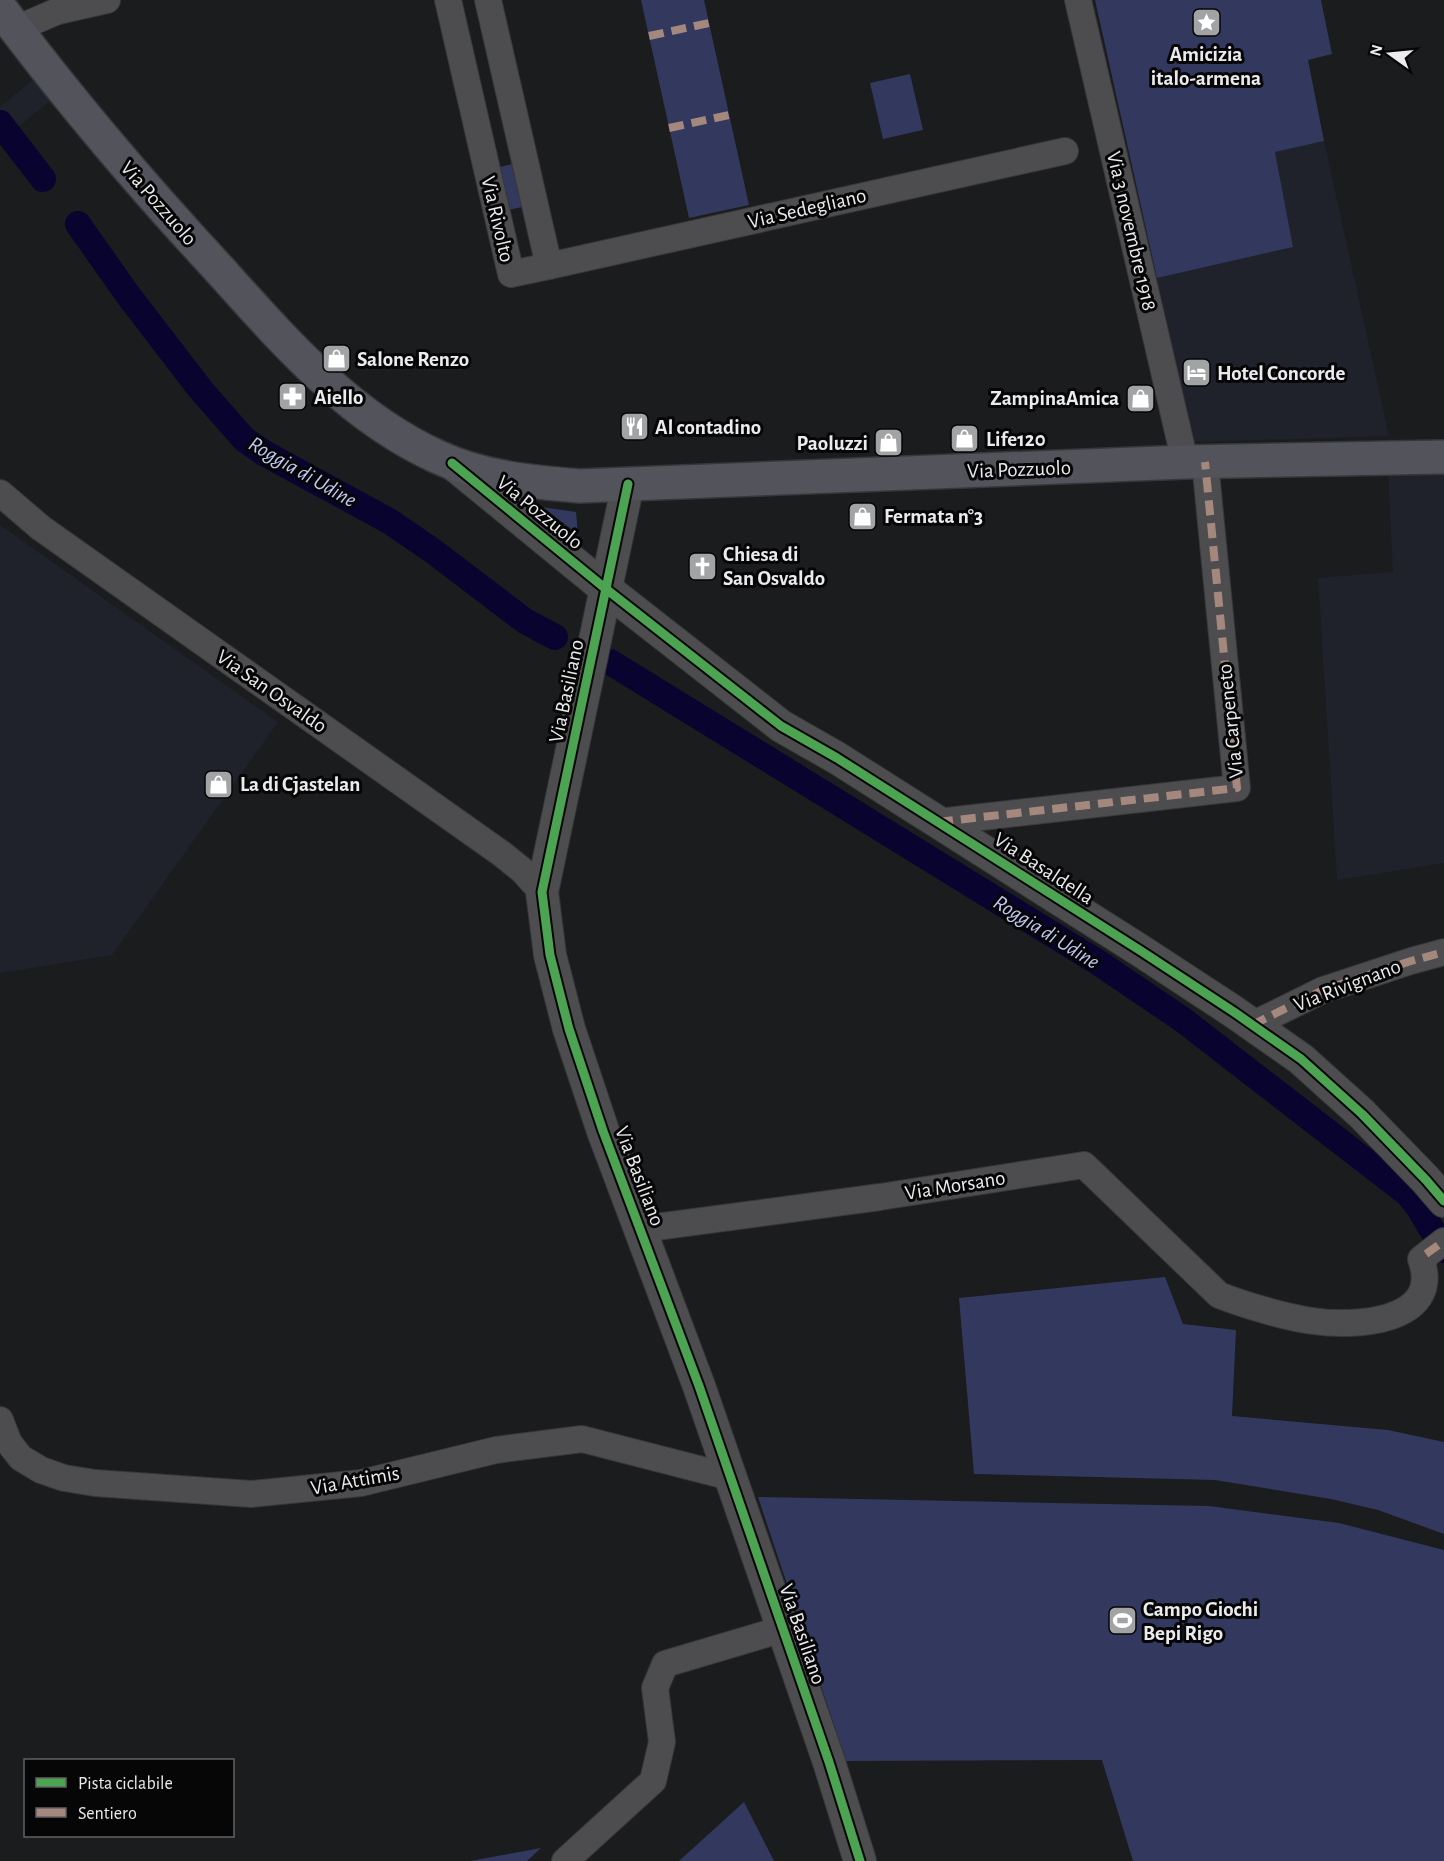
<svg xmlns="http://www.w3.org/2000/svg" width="1444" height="1861" viewBox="0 0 1444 1861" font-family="'Alegreya Sans',sans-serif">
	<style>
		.built { fill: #20222b }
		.green { fill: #32385e }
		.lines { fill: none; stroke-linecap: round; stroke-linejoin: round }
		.canal { stroke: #090330; stroke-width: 26 }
		.minor-casing { stroke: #37373a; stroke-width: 28 }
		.tertiary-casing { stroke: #37373a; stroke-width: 34 }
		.primary-casing { stroke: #37373a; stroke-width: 36 }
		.minor { stroke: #4d4d4f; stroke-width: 26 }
		.tertiary { stroke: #4d4d4f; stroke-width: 32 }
		.primary { stroke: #52535b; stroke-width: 33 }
		.quiet { stroke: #a5887d; stroke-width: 8; stroke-dasharray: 15 8; stroke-linecap: butt }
		.cycleway-casing { stroke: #060607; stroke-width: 13 }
		.cycleway { stroke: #4ca352; stroke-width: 9 }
		.labels { text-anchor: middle; stroke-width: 6; stroke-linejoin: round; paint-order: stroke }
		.poi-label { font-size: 21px; font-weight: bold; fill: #ebebee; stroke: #060607; text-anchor: start }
		.street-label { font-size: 21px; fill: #ebebee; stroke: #060607 }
		.water-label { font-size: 22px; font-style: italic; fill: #bfc8f3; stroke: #060607 }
	</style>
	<rect width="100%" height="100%" fill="#1b1c1e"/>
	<g class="built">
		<path d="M36,77L52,99L12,132L0,117V107Z"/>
		<path d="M1324,141L1389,436L1193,442L1157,278L1293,247L1275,152Z"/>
		<path d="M1388,470H1444V863L1337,880L1318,578L1393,572Z"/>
		<path d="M0,525L278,722L112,955L0,973Z"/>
	</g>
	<g class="green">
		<path d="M641,0H704L749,205L689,218Z"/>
		<path d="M1095,0H1321L1332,54L1308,60L1324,141L1275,152L1293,247L1157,278Z"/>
		<path d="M910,74L923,130L883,139L870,83Z"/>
		<path d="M525,161L534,204L497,213L487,170Z"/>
		<path d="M541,507L576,512L578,534Z"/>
		<path d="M1165,1277L1183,1324L1236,1330L1232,1416L1388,1430L1444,1442V1534L1378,1510L1331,1499L1215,1480L974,1474L959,1298Z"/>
		<path d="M758,1497L1209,1506L1339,1523L1444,1550V1861H1133L1102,1760L846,1761Z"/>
		<path d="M744,1802L774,1861H679Z"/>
		<path d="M541,1848L527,1861H470Z"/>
	</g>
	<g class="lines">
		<g class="canal">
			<path d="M0,123L43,179"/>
			<path d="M78,224L128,295L201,390L244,439L264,453L389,521L433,551L525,621L555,637"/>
			<path d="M610,662L1099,963L1183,1020L1408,1194L1419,1208L1444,1250"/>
		</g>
		<defs>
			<g id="minor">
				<path d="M448,0L511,274L549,266L488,0"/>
				<path d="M1078,0L1185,462"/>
				<path d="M16,29L58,11L107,0"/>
				<path d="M549,266L1065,151"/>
				<path d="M0,493L41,528L502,854L523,871L542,892"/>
				<path d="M938,822L1237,788L1205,462"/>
				<path d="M1252,1025L1323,990L1411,961L1444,952"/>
				<path d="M641,1229L880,1197L1084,1165L1219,1295C1244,1305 1285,1317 1313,1321C1351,1327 1444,1324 1421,1259L1444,1241"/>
				<path d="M0,1420L9,1443L21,1458L41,1470L64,1478L95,1483L251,1494L361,1483L496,1450L582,1439L730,1477"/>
				<path d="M565,1861L653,1781L662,1742L655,1688L665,1664L783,1629"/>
			</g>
			<g id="tertiary">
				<path d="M452,463L606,589L781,726L837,758L1141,951L1234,1012L1301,1059L1362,1114L1426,1180L1444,1201"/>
				<path d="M628,484L542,892L550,955L569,1029L603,1131L699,1386L829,1762L860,1861"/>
			</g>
			<path id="primary" d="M0,8C68,99 142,186 219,269C283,340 349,417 438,457C483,478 531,482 580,486L1185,462L1444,457"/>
		</defs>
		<use href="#minor" class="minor-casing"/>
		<use href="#tertiary" class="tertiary-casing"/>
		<use href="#primary" class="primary-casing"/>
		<use href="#minor" class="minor"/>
		<use href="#tertiary" class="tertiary"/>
		<use href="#primary" class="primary"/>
		<g class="quiet">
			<path d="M649,36L709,23"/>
			<path d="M669,128L729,115"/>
			<path d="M938,822L1237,788L1205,462"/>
			<path d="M1252,1025L1323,990L1411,961L1444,952"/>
			<path d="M1426,1254L1444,1241"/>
		</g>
		<defs>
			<g id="cycleway">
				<path d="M452,463L606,589L781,726L837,758L1141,951L1234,1012L1301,1059L1362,1114L1426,1180L1444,1201"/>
				<path d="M628,484L542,892L550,955L569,1029L603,1131L699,1386L829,1762L860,1861"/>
			</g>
		</defs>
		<use href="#cycleway" class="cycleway-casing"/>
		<use href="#cycleway" class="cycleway"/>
	</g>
	<defs>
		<symbol id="sight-square" viewBox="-11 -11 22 22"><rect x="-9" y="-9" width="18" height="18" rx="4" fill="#a2a3a5" stroke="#060607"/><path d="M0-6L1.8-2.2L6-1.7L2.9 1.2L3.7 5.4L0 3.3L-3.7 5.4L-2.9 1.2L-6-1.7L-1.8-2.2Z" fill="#fff"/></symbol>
		<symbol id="shop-square" viewBox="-11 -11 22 22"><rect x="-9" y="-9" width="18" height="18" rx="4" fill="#a2a3a5" stroke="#060607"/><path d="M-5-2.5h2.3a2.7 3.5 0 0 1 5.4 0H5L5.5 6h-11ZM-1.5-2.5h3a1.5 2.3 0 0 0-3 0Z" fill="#fff"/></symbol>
		<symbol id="hotel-square" viewBox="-11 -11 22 22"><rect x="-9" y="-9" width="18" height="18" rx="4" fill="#a2a3a5" stroke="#060607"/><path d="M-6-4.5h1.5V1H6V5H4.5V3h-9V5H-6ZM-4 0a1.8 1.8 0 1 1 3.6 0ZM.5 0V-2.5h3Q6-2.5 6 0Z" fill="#fff"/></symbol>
		<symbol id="pharmacy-square" viewBox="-11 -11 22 22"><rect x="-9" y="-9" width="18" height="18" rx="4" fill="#a2a3a5" stroke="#060607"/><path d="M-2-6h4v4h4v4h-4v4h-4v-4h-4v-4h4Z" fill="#fff"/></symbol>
		<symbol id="restaurant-square" viewBox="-11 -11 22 22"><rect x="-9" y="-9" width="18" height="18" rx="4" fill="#a2a3a5" stroke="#060607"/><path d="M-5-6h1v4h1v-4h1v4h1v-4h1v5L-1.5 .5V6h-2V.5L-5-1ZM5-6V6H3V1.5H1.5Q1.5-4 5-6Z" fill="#fff"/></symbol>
		<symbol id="church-square" viewBox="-11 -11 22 22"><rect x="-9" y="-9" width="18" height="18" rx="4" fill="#a2a3a5" stroke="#060607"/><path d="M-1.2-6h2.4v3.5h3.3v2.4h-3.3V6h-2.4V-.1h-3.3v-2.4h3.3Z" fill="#fff"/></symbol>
		<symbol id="stadium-square" viewBox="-11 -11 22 22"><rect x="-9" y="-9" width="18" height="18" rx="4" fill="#a2a3a5" stroke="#060607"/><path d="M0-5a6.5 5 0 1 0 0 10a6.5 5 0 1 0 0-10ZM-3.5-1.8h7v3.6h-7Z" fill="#fff"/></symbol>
	</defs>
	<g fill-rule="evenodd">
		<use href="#sight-square" x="1190" y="6" width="33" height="33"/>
		<use href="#shop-square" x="320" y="342" width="33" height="33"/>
		<use href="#hotel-square" x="1180" y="356" width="33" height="33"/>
		<use href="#pharmacy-square" x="276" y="380" width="33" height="33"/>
		<use href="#shop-square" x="1124" y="382" width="33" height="33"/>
		<use href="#restaurant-square" x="618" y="410" width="33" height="33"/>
		<use href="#shop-square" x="948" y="422" width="33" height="33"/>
		<use href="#shop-square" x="872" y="426" width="33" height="33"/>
		<use href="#shop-square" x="846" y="500" width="33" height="33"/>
		<use href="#church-square" x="686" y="550" width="33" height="33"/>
		<use href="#shop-square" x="202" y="768" width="33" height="33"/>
		<use href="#stadium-square" x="1106" y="1604" width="33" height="33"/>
	</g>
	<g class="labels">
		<g class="poi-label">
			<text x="1206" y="61" text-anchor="middle">Amicizia<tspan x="1206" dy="24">italo-armena</tspan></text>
			<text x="357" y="366">Salone Renzo</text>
			<text x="1217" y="380">Hotel Concorde</text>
			<text x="314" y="404">Aiello</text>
			<text x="1119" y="405" text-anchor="end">ZampinaAmica</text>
			<text x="655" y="434">Al contadino</text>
			<text x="986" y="446">Life120</text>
			<text x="868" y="450" text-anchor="end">Paoluzzi</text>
			<text x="884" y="523">Fermata n°3</text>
			<text x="723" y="561">Chiesa di<tspan x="723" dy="24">San Osvaldo</tspan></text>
			<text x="240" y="791">La di Cjastelan</text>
			<text x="1143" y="1616">Campo Giochi<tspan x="1143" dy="24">Bepi Rigo</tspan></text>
		</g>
		<g class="street-label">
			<text transform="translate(159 203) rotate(49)" y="7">Via Pozzuolo</text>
			<text transform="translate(807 208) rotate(-13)" y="7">Via Sedegliano</text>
			<text transform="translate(498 219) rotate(77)" y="7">Via Rivolto</text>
			<text transform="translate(1132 231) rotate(77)" y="7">Via 3 novembre 1918</text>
			<text transform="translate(1019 469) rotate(-2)" y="7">Via Pozzuolo</text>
			<text transform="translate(540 512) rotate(39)" y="7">Via Pozzuolo</text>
			<text transform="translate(272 691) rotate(35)" y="7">Via San Osvaldo</text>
			<text transform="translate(566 691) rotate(-78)" y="7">Via Basiliano</text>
			<text transform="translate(1230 721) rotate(-96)" y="7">Via Carpeneto</text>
			<text transform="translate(1044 868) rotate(33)" y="7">Via Basaldella</text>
			<text transform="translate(1347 985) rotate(-21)" y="7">Via Rivignano</text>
			<text transform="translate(640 1176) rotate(69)" y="7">Via Basiliano</text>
			<text transform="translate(955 1185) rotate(-9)" y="7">Via Morsano</text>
			<text transform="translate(355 1480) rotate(-10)" y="7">Via Attimis</text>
			<text transform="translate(803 1634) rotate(71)" y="7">Via Basiliano</text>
		</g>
		<g class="water-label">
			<text transform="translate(303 471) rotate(30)" y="8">Roggia di Udine</text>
			<text transform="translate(1047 931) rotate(32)" y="8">Roggia di Udine</text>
		</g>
	</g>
	<rect x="24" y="1759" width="210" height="78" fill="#060607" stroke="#626263" stroke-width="1.5"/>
	<rect x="36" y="1778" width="30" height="9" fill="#4ca352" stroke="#626263" stroke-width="1.5"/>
	<text x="78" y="1789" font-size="18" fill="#ebebee">Pista ciclabile</text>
	<rect x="36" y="1808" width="30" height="9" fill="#a5887d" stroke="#626263" stroke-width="1.5"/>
	<text x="78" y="1819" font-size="18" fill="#ebebee">Sentiero</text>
	<g transform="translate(1390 54) rotate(285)" stroke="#060607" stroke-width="4.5" paint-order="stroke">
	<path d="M0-4.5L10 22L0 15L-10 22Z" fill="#ebebee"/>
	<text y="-9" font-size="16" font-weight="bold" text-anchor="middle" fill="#ebebee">N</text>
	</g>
</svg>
